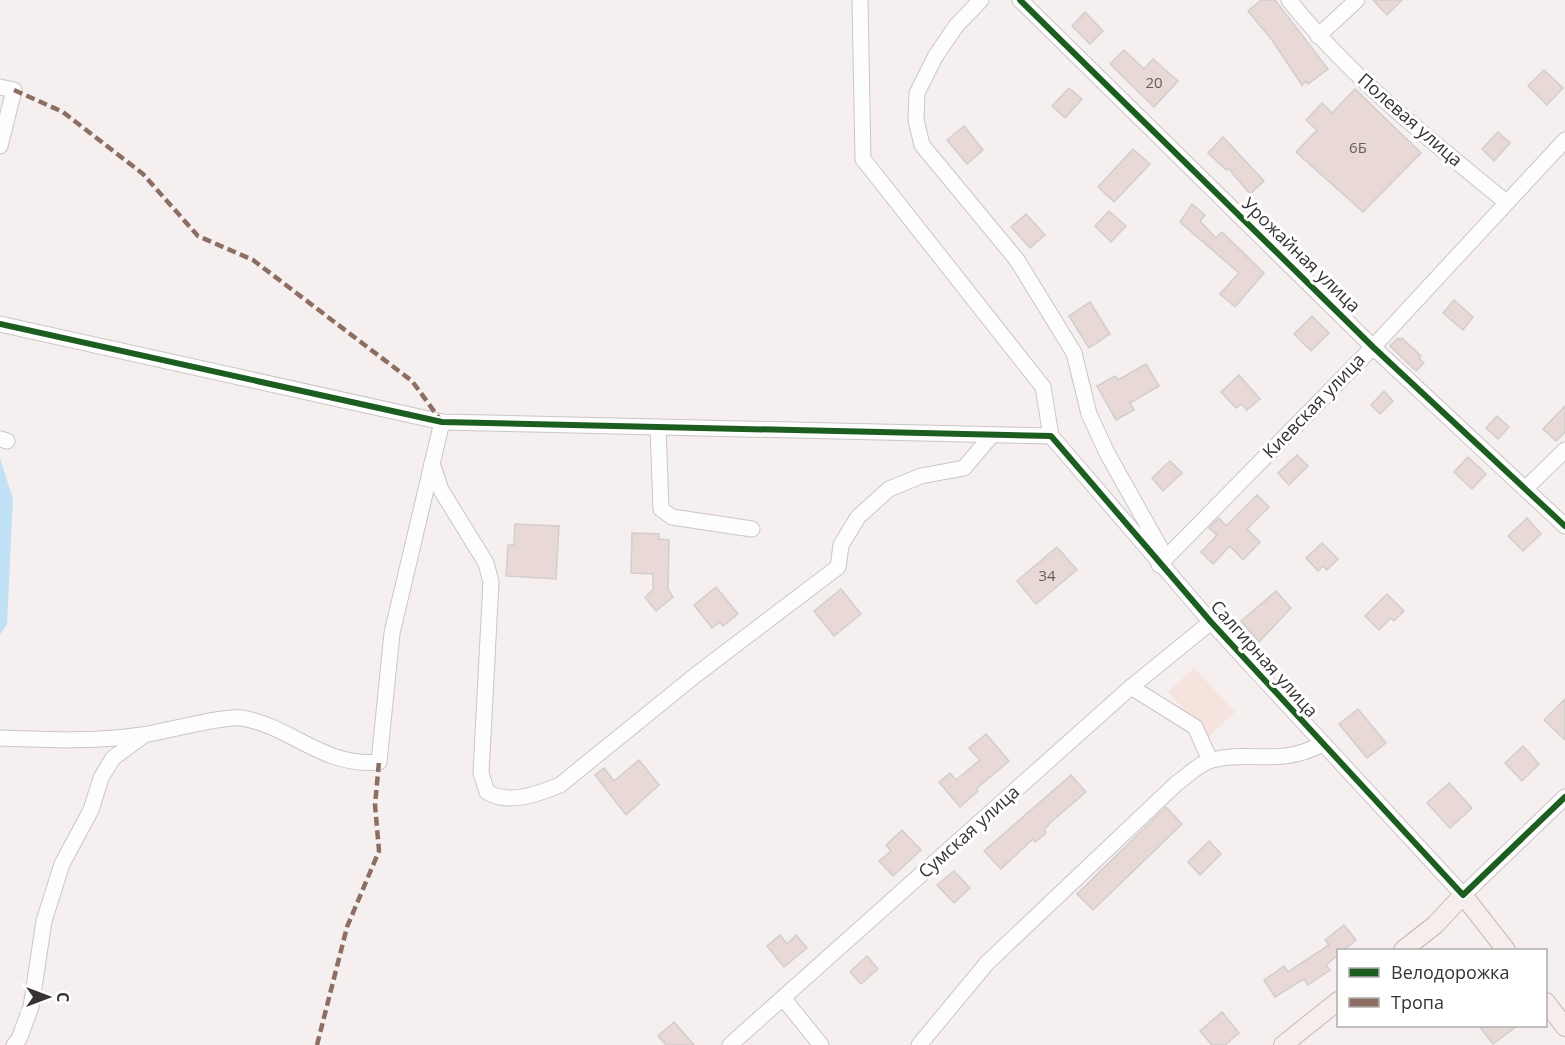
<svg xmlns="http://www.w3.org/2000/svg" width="1565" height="1045" viewBox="0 0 1565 1045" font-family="'Open Sans',sans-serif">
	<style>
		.green { fill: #f6e3de }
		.water { fill: #c1e1f6 }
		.building { fill: #e9d9d6; stroke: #d2cecd; stroke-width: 1.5 }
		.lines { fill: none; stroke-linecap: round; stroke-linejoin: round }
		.minor-casing { stroke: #cac6c5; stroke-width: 17 }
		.major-casing { stroke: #c5b7b5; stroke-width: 20 }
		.minor { stroke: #fefdfd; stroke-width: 15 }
		.major { stroke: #f5eeec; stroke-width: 18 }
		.quiet { stroke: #8d6e63; stroke-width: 4.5; stroke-dasharray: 9 4.5; stroke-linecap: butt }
		.cycleway-casing { stroke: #fff; stroke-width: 10 }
		.cycleway { stroke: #1b5e20; stroke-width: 6 }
		.labels { text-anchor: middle; stroke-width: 6; stroke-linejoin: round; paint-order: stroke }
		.number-label { font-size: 15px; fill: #645c5c }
		.street-label { font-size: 18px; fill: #373333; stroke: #fff }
	</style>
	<rect width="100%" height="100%" fill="#f5f0ef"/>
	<path class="green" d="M1194,668L1235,712L1208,737L1168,692Z"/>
	<path class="water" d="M0,458L13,499L7,624L0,635Z"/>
	<g class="building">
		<path d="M1261,0H1275L1328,69L1308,84L1306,81L1302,85L1272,40L1248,11Z"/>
		<path d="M1373,0H1402L1387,15Z"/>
		<path d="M1085,12L1103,31L1090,44L1072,26Z"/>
		<path d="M1124,50L1144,69L1153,59L1178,81L1154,107L1110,64Z"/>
		<path d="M1544,70L1563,88L1547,105L1528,86Z"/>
		<path d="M1069,88L1082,99L1065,118L1052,106Z"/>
		<path d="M1355,89L1421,153L1363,212L1296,152L1317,130L1306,120L1322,103L1332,113Z"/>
		<path d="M964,126L983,150L967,164L947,140Z"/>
		<path d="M1498,132L1510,143L1494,161L1482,149Z"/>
		<path d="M1223,137L1264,181L1250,194L1228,168L1226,170L1208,153Z"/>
		<path d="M1133,149L1150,164L1114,202L1098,187Z"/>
		<path d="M1192,204L1205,215L1200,221L1216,238L1222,232L1264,273L1235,307L1220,294L1239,273L1180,222Z"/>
		<path d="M1109,211L1126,226L1111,242L1095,226Z"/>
		<path d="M1026,214L1045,235L1030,248L1011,227Z"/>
		<path d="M1454,300L1473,317L1463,330L1443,313Z"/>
		<path d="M1090,302L1110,334L1089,348L1069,316Z"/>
		<path d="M1312,316L1329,333L1311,351L1294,334Z"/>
		<path d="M1398,338L1400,340L1402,338L1421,356L1419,358L1424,363L1416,371L1390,346Z"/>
		<path d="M1146,364L1159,386L1130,403L1134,410L1116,420L1097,386L1115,376L1118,380Z"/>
		<path d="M1239,375L1260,399L1247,410L1241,404L1236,408L1221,392Z"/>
		<path d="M1384,391L1393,401L1380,414L1371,405Z"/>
		<path d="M1565,406V432L1556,441L1543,429Z"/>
		<path d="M1497,416L1509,427L1498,439L1486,428Z"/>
		<path d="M1297,455L1308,466L1289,485L1278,473Z"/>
		<path d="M1468,457L1486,474L1472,489L1454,472Z"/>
		<path d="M1170,461L1182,473L1163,491L1152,478Z"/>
		<path d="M1257,495L1269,507L1247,529L1260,542L1243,560L1230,546L1213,564L1201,552L1217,535L1209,528L1219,518L1226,526Z"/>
		<path d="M1527,518L1541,534L1523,551L1508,536Z"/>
		<path d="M515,524L559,526L556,579L506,576L508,545H514Z"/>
		<path d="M632,533L659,534V539L669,540L668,589L673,597L656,611L645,597L653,590V574L631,573Z"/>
		<path d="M1322,543L1338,559L1327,570L1323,566L1318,571L1306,558Z"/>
		<path d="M1057,547L1077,570L1036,604L1017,581Z"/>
		<path d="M716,587L738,614L723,626L720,622L712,628L694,605Z"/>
		<path d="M841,589L861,614L834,636L814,611Z"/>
		<path d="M1276,591L1291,608L1259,642L1241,621Z"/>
		<path d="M1387,594L1404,611L1394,621L1391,618L1379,630L1365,616Z"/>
		<path d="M1565,699V740L1544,720Z"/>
		<path d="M1358,709L1386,743L1367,758L1339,724Z"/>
		<path d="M986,734L1009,761L976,789L978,791L960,807L939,782L950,773L956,780L980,760L969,748Z"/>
		<path d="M1523,746L1539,764L1522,781L1505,763Z"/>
		<path d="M639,760L659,785L626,815L595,775L604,768L614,781Z"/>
		<path d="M1071,775L1086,792L1051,822L1044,830L1046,833L1035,842L1033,839L1001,869L984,851Z"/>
		<path d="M1449,783L1472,808L1450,828L1427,803Z"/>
		<path d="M1166,807L1182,824L1093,910L1077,894Z"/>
		<path d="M902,830L921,850L893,876L879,861L891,851L886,845Z"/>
		<path d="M1209,841L1221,854L1200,875L1188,862Z"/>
		<path d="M954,871L970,888L954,903L937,885Z"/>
		<path d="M1344,925L1356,940L1343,951H1338V955L1326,965L1330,970L1308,985L1304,979L1275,997L1264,980L1284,966L1288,972L1329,945L1325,940Z"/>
		<path d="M780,935L787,944L796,935L807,948L784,967L767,946Z"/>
		<path d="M867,956L878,969L861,984L850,972Z"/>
		<path d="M1222,1012L1239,1033L1225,1045H1212L1200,1031Z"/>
		<path d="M674,1022L694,1045H666L658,1036Z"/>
		<path d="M1479,1026H1517L1493,1044Z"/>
	</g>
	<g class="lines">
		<defs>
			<g id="minor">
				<path d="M860,0L863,159L1043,387L1051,436"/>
				<path d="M981,0L956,26L935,57L917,93L916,120L922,145L1017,260L1074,353L1089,414L1107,453L1166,558"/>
				<path d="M1020,0L1373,347L1565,526"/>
				<path d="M1289,0C1351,78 1429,139 1506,202"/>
				<path d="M1318,36L1357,0"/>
				<path d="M0,87L14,90L0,146"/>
				<path d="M0,324L442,422L1051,436"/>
				<path d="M658,427L661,509L672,517L752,529"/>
				<path d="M1051,436L1211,622L1463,895L1565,797"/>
				<path d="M0,439L7,441"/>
				<path d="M432,463L441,490L486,563L491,582L481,773L487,792C509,805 538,794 560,785L697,674L838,567L841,545L858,517L889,489L921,476L964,468L992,435"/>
				<path d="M1526,488L1565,450"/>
				<path d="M1159,565L1373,347L1565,140"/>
				<path d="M1131,687L1195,727L1210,760"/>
				<path d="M0,738C48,740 94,742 142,735C164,732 224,715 242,718C293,727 322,767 379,762L392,633L442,422"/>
				<path d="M783,998L821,1045"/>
				<path d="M14,1045L19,1039L31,1007L44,921L62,864L91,810L101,778L113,758L143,736"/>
				<path d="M730,1045L1131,687L1211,622"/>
				<path d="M919,1045L987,963L1177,783C1187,776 1200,763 1212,760C1251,750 1280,767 1322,744"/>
			</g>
			<g id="major">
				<path d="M1403,950L1435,925L1463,895L1506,950"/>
				<path d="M1546,1002L1565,1027"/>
				<path d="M1283,1045L1338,1001"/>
			</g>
		</defs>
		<use href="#minor" class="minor-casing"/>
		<use href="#major" class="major-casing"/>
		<use href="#minor" class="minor"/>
		<use href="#major" class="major"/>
		<g class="quiet">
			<path d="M14,90L63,112L143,174L198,236L253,260L412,381L442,422"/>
			<path d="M317,1045L347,927L379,851L375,805L379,762"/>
		</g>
		<defs>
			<g id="cycleway">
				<path d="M1020,0L1373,347L1565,526"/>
				<path d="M0,324L442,422L1051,436L1211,622L1463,895L1565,797"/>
			</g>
		</defs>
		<use href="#cycleway" class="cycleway-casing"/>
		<use href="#cycleway" class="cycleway"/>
	</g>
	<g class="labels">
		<g class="number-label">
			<text x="1154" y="88">20</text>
			<text x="1358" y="153">6Б</text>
			<text x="1047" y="581">34</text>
		</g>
		<g class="street-label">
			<text transform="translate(1410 120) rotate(41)" y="6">Полевая улица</text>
			<text transform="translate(1301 255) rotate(44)" y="6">Урожайная улица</text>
			<text transform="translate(1314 406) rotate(-46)" y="6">Киевская улица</text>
			<text transform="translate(1264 659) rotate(48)" y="6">Салгирная улица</text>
			<text transform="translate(969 832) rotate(-42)" y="6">Сумская улица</text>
		</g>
	</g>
	<rect x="1337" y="949" width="210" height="78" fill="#ffffff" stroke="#afadad" stroke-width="1.5"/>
	<rect x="1349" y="968" width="30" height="9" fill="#1b5e20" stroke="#afadad" stroke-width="1.5"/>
	<text x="1391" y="979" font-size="18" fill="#373333">Велодорожка</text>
	<rect x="1349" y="998" width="30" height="9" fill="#8d6e63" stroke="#afadad" stroke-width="1.5"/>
	<text x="1391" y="1009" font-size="18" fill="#373333">Тропа</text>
	<g transform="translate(48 997) rotate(90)" stroke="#ffffff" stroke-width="4.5" paint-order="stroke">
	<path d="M0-4.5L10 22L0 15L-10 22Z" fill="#373333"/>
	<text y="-9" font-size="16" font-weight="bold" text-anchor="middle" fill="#373333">С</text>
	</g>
</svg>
